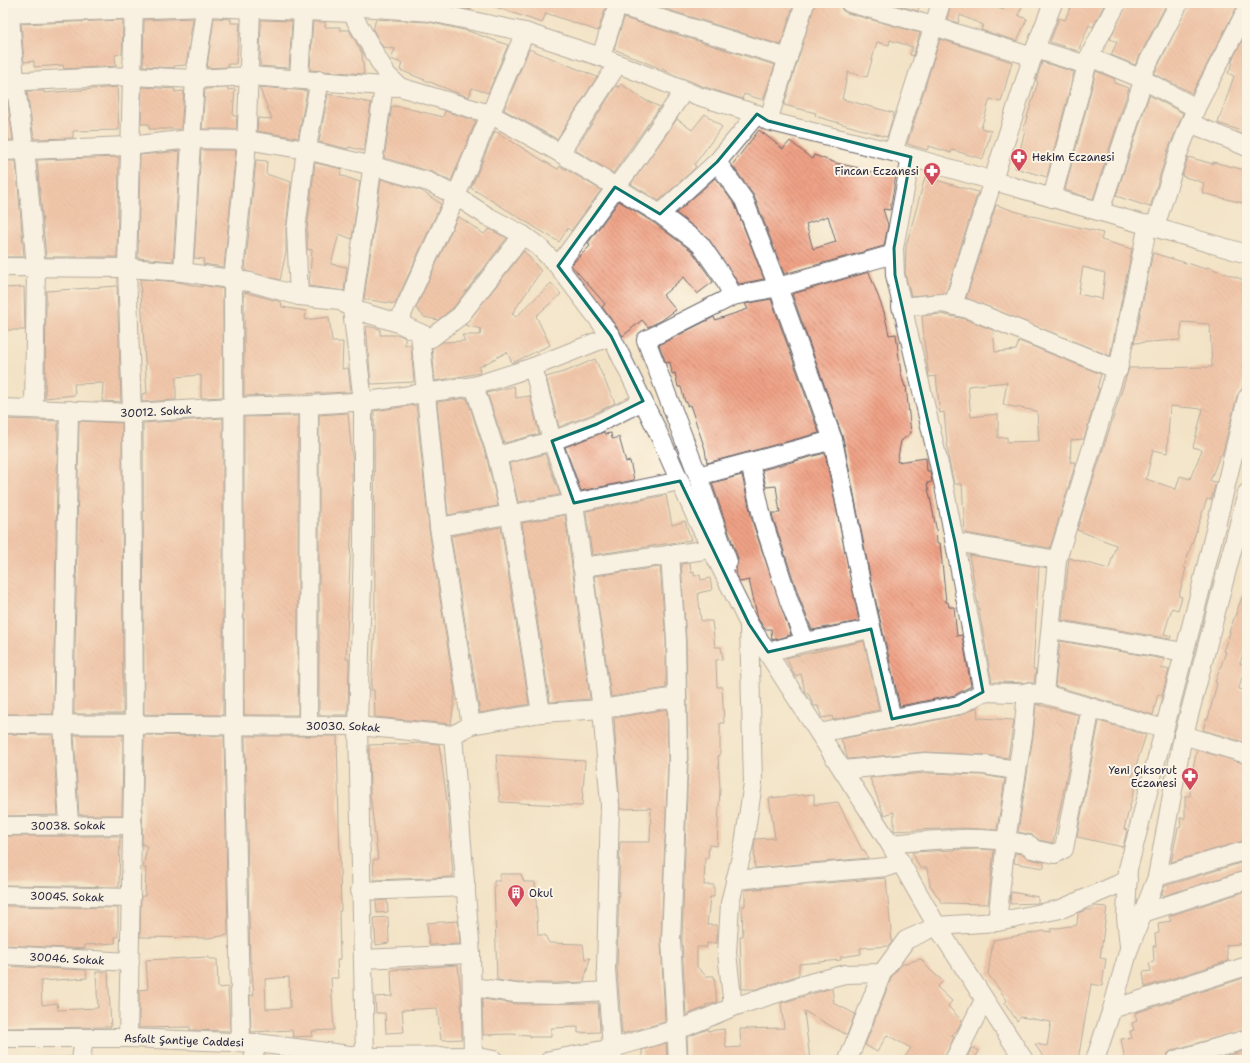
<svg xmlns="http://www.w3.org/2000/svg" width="1250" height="1063" viewBox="0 0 1250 1063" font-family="'Shantell Sans',sans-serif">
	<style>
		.park { fill: #90d38c; stroke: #597a64 }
		.building { fill: url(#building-back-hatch); fill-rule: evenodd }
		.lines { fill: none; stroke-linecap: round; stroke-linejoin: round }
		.minor-casing { stroke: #6b666c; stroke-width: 20 }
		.minor { stroke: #fff; stroke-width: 18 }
		.marked { fill: none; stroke: #0f766e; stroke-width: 3; stroke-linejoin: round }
		.labels { text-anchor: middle; stroke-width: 4; stroke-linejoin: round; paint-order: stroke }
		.poi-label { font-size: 11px; fill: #22223b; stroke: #fcf5e5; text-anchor: start }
		.street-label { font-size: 11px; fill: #22223b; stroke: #fcf5e5 }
	</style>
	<defs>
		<pattern id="building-back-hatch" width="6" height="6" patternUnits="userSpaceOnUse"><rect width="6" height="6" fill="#efa286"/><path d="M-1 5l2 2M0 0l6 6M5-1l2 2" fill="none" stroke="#c1846f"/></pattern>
	</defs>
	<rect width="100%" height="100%" fill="#fcf5e5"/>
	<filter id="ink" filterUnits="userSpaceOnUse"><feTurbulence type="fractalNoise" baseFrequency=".025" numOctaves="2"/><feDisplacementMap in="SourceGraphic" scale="8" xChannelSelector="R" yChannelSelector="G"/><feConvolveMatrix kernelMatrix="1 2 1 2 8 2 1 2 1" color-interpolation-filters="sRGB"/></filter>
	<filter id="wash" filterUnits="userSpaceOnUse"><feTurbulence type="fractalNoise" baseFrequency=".012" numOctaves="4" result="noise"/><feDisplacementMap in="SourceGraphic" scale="16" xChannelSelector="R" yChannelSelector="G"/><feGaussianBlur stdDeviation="0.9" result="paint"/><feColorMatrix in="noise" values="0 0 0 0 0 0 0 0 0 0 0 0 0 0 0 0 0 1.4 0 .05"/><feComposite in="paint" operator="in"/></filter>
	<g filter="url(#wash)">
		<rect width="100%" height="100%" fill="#f3e3c6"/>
		<path class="park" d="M3,1055L73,1057V1060H3Z"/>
		<g id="blocks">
			<g class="building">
				<path d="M438,3H473L471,10Z"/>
				<path d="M490,3H607L598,31L546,13L542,23L490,5Z"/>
				<path d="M646,3H794L781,45Z"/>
				<path d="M815,3H840L842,10L847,13L920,33L913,56L910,55L913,47L890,40L889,45L877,42L867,77L848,72L842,99L894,113L887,137L815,116L816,113L784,105Z"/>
				<path d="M889,3H920L918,11Z"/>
				<path d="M951,3H980L1003,10L1006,3H1024L1018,15L1027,19L1017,41L981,30L983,25L960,15L958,23L947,19Z"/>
				<path d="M1072,3H1105L1093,27L1089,25L1078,51L1050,42L1059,18L1065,20Z"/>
				<path d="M1127,3H1167L1135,65L1111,55L1117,42L1110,39Z"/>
				<path d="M1189,3H1239L1192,93L1154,74Z"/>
				<path d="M193,18L186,65L174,66V68L143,66L144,20Z"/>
				<path d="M214,18L231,19V23H240L236,64H228V67L207,68Z"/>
				<path d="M624,18L775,65L763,100L744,94L742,99L702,86L614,49Z"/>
				<path d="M376,19L429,22L468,31L508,45L488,93L472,88L469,97L452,91L400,70L402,63L391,59L395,49L383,47L373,30Z"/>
				<path d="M123,20L122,54L115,55L116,66L64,69L63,65L34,67V61L24,62L21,24Z"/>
				<path d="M261,20L292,21L289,68L260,66Z"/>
				<path d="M313,22H325V27H340V30H349L362,53L364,74L310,70Z"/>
				<path d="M1247,32V133L1218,123L1234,76L1228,73L1233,63L1231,62Z"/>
				<path d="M940,39L1012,62L1001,102L990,99L981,128L991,131L983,159L952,150L951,153L929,146L927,150L907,144Z"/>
				<path d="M529,49L597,77L557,139L504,110Z"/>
				<path d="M1042,62L1074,72L1047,177L1015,168L1025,131L1023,130L1038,82L1036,81Z"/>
				<path d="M1096,71L1115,79L1114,83L1129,88L1093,199L1065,190Z"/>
				<path d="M621,84L645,100L660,107L613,173L575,150L616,86L619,87Z"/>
				<path d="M117,87L119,130L73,131V138L34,139L27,91H44V93Z"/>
				<path d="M142,87L175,89V92L184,91L181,129H149V124H141Z"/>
				<path d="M259,87L307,91L298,138L257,131L258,118L272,119Z"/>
				<path d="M228,88V90L235,89L233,116H237L236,129H202L205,89Z"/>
				<path d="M3,92H6L13,140H3Z"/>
				<path d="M328,94L371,103L364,151L349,147L348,149L319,142Z"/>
				<path d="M1149,95L1183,113L1168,150L1150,207L1116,196Z"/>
				<path d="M392,106L402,107L443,117L445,111L476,121L451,181L432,172L384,158Z"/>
				<path d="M705,114L722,127L694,165L696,166L694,169L659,201L631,184L677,119L692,130Z"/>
				<path d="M759,130L783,149L790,141L812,159L814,155L836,163L859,168L858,170L896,175L890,210L883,209L888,225L884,246L784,274L754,196L732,165ZM828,216L836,242L813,249L806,224Z"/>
				<path d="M495,131L542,160L558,169L560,166L601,190L571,231L568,228L559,242L471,188Z"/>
				<path d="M201,150H236L224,267L203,264L204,259L194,258Z"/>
				<path d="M180,151L173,261L138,258L140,155Z"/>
				<path d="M119,157L117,257H46L37,160Z"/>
				<path d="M1188,157L1213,164V162L1245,170L1244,176L1247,177V204L1202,193L1204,183L1182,176Z"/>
				<path d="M256,160L267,161L266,174L291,182L286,229V252L280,280L245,271Z"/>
				<path d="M3,161H16L24,257H3V233H6L3,206Z"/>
				<path d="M315,163L342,169L340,175L360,182L352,239L339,234L331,264L347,267L344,291L309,286L312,250L307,249V230Z"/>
				<path d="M925,177L978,192L946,293L911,296L905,274L906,246Z"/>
				<path d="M715,178L735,205L764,279L739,284L708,238L676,213Z"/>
				<path d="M381,179L422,191L441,204L395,304L364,299Z"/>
				<path d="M619,201L654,223L692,251L713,282L697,294L684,277L663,295L676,310L662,320L648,327L642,320L623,336L602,307L605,304L571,265L590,246L588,243Z"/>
				<path d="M996,205L1024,214L1103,233L1101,240L1132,249L1110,356L966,298ZM1083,267L1105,273L1102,299L1078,294Z"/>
				<path d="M458,216L484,234L489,229L507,238L453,308L438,320L424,317L416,308Z"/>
				<path d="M524,251L541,271L512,314L516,317L551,283L561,294L536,316L550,345L512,363L507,352L479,367L480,373L435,381L432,348L443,342L465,341L462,335H480L481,329L465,325Z"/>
				<path d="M1153,253L1206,269L1207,267L1247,281V327H1244L1247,373L1242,389L1237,396L1222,455H1220L1210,481L1216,482L1211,500L1207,499L1184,567L1186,568L1179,596L1182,597L1178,610L1172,608L1164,634L1171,636L1170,639L1062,620L1069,558L1109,569L1116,545L1077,530L1129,368L1212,367L1210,324L1182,322L1180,340L1134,343ZM1170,406L1203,409L1193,447L1202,450L1190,479L1180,476L1176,489L1146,479L1153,450L1167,453Z"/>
				<path d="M869,272L884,312L889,335L896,334L901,374L905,387L906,386L911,433L901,441L897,462L926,458L927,471H930L932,482L927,483L936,527L937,544L940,543L946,602H948L949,607H954L957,636L962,635L971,686L955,695L900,706L870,576L843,438L792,294Z"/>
				<path d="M140,279L178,282L202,287V285L223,289V397L201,398V375L176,377V400L142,402V394L147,393Z"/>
				<path d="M117,286L121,402L102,401L103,383L74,384L75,395L45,398L46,291Z"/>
				<path d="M24,287L25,330H3V288Z"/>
				<path d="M244,292L281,302L282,307L306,311L305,320L329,317L332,342H343L342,369L348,368L351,392L244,396Z"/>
				<path d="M771,299L819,433L707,463L705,449L690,405L687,406V402H685L681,387H678L675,373L672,374L670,362L666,363L659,345L714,317L715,320L748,309L745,304Z"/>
				<path d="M941,314L965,319L993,330L995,352L1016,350L1019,341L1101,374L1097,388H1099L1084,439L1071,440L1070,462H1076L1050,548L965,533L962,484H954L949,461L944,412L940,413L936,376L929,377L924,340L922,316ZM1007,382L1003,405L1037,411L1039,441L1007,442V437L998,438V414L971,417L968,386Z"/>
				<path d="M366,326L380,329V335H400L405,338V345H411L414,382L371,384Z"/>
				<path d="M595,359L615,403L593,414L559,427L546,377L567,371Z"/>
				<path d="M514,386L516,398L530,396L539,434L504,443L487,393Z"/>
				<path d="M467,398L487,459L498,506L448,515L437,402Z"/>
				<path d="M416,405L429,529L455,693L451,724L375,717L374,690H371L375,627L374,411Z"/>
				<path d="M348,413L352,457V516L346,659H349L348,715H319V415Z"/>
				<path d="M298,416V715H244V417Z"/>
				<path d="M223,418V715L144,714L143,423Z"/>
				<path d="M3,419L58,421L53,714H3Z"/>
				<path d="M79,421L122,423L123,714H74Z"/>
				<path d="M604,432L605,434L611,433L612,439L619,437L626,462L630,461L634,480L581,491L565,447Z"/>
				<path d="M825,453L859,621L812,630L799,597L773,518L772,513H780L776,486L766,487L762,470Z"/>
				<path d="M545,454L560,495L518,502L509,463Z"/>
				<path d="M742,475L753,524L791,635L772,640L771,629H765L758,619L749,580L740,582L737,577L736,568L738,559L712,483Z"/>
				<path d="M666,495L672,525L685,521L691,540L592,555L586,511Z"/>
				<path d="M565,515L590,699L550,702L522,523Z"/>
				<path d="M501,527L529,704L480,713L451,536Z"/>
				<path d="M969,555L1039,567L1033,669L1036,670L1034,683L992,682Z"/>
				<path d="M690,563L691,573L694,572V576L700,575L701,580L710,578L712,590L698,593L701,621H712L715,647H721L723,659L716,660L717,687H722L724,723H720V756H718L720,788L717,846L709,845L708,858H705L704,885H714V897H710L707,925H717V943H707V947H697V967L706,976H714L717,1003L705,1005L706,1007L686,1015L682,940L688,762L686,640L681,564Z"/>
				<path d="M660,567L666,640V688L611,697L594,576Z"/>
				<path d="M1245,589L1247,590V643L1240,663L1245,665L1239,689L1247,691V743L1203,730L1206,719H1208L1217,683L1215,682L1226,652L1223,651L1230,633L1229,632Z"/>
				<path d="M864,641L879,710L833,720L832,716L822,718L818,706H814L809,695L805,692L801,674L795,676L786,658Z"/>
				<path d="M1060,641L1164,659L1161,668L1169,670L1162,696L1158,694L1153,715L1055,686Z"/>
				<path d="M1036,704L1079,715L1053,843L1039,840L1032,835L1018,832L1033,736Z"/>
				<path d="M977,707L978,718L1014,720L1008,758L985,755L925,752L848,759L841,739L961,715Z"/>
				<path d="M667,709L668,762L661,940L665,1022L622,1034L617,969L620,842H650L651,808L620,809L614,718Z"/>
				<path d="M1099,721L1146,735L1132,777L1137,779L1124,829L1127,830L1123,847L1077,837Z"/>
				<path d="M3,734L53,735L58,815L3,816Z"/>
				<path d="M74,735H123L122,815H79Z"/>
				<path d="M144,735L224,736L228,935L208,938L140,937L141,896H145L146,868H143L147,846L142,844Z"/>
				<path d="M245,736H337L341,911H339L340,959L337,960L338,978H331L334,1030L312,1031L313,1036L293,1037L292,1030L251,1032L250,995H254L251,962L250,963ZM289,977L290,1008L266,1009L265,979Z"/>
				<path d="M428,743L439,744L448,808L453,877L374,880L373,860L378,859L370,794L369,745Z"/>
				<path d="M1197,750L1247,764V840L1171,862L1178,828L1181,827L1180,818H1185V796H1190L1191,772H1192Z"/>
				<path d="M496,755L585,761L582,806L500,802Z"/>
				<path d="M925,773L983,775L1005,779L997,830L960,828L894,831V812L884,815L870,778Z"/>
				<path d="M814,794V805L838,802L862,850H864L868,858L755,868L754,849L755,839L775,838L769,798Z"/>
				<path d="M3,836H121V838L120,837L119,887L3,885Z"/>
				<path d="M977,849L994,850L988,904L942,903L930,885L927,868H920L912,852Z"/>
				<path d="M1015,853L1023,854L1030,859L1044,862V868L1014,863Z"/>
				<path d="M1247,861V870L1163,896L1162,892L1165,886Z"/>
				<path d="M500,874H521L524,882H535L538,935H545L549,943L583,944L585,959L590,958L584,982L557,983H517L497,980L494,881H500Z"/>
				<path d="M886,878L892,942L889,946L860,948L861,954L841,957V960L799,964V975L756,989H742L740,936H743L742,906H745V890Z"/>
				<path d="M1247,891V943L1226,945L1228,961L1145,987L1143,972L1151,971L1149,963L1154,962L1153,946H1156L1155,934L1159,933L1158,923L1171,921L1169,916Z"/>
				<path d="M1011,892L1038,897V903L1010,904Z"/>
				<path d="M387,900L388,912L377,913L376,901Z"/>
				<path d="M3,906L118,908V937H115V943L84,945L85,949L3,945Z"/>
				<path d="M1095,906L1107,907L1100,958L1106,959L1102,986L1091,984L1078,1060H1045L1035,1044L1047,1046L1051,1022L1021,1017L1017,1021L1005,1003L1007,1000L988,974L993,940L1044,931L1051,932V929L1077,925L1078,913L1086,910H1092L1093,907Z"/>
				<path d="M388,917L389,943L376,945L374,918Z"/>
				<path d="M458,921L460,944L429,945L427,923Z"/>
				<path d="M209,957V959H217L218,988L228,987L230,1031L190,1030V1027L139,1028V990L148,989L146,960Z"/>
				<path d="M921,959L930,970L943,981L937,987L952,1001L948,1006L962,1021L957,1030L951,1036L954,1037L944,1060H903L911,1048L887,1035L877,1052L865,1045L892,976L902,964Z"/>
				<path d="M458,965L461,995L462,1039L441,1040L437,1008L402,1010L404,1032L386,1033L385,1013H376L375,997L392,996L391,970Z"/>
				<path d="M3,966L86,970L87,978L41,981L42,1005L57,1003L58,1010L98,1008L96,972H108L111,1027L3,1028Z"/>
				<path d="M1247,977V1029L1173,1050L1168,1053L1166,1060H1125L1121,1039L1132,1038L1130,1031L1134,1030L1132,1023L1137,1021L1135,1013Z"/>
				<path d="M832,988L834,1003L855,1014L847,1035L804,1011L810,1060H688L687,1037L708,1029V1031L724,1029L726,1048L741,1047L740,1029L784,1028L781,1003Z"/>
				<path d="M482,999L516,1004L598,1003L600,1032L578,1033V1027L551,1028V1037H530V1035L509,1034L483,1035Z"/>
				<path d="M666,1043L667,1060H642V1050Z"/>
				<path d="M972,1047L979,1051L974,1060H966Z"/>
				<path d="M1247,1050V1060H1213Z"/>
			</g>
		</g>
	</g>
	<g filter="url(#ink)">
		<use href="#blocks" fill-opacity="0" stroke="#6b666c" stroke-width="1"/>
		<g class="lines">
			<defs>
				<g id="minor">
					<path d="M9,3L15,81L26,159L36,267L34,408"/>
					<path d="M346,3L387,75L400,87L490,114L560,153L660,214L700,244L723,277L733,296"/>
					<path d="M850,3L933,26L1033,57"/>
					<path d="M617,5L788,58"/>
					<path d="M348,6L430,12L525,32L601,57L698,96L757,114L768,121L893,152L1247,254"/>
					<path d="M3,14L206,7L352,13"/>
					<path d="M1035,49L1087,65L1089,57L1140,78L1196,108"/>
					<path d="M601,57L618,3"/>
					<path d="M1089,57L1117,3"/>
					<path d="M1140,78L1179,3"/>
					<path d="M299,79L303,11"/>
					<path d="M4,82L131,76L195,79L250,76L396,87"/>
					<path d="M384,86L352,309L398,323L431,338L460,316L523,235"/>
					<path d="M768,121L805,3"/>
					<path d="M1190,123L1247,147"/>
					<path d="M3,151L129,146L190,139L247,140L306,150L373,166L429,182L456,196L487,216L523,235L538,246L558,266L611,336L656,428L699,524L749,624L890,844L937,926L1024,1060"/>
					<path d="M893,152L941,3"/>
					<path d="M560,153L617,65"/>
					<path d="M911,157L894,248L895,275L944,486L983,692L1044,694L1164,729"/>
					<path d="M717,162L744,200L778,287L833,440L860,578L892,719"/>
					<path d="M1052,198L1087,65"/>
					<path d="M1100,211L1143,81"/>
					<path d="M660,214L717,162L757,114"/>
					<path d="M1155,227L1178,154L1196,108L1247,9"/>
					<path d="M558,266L639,156L684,91"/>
					<path d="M3,267L127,268L183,272L250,282L299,296L340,300L352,309L363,402V543L358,726L365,1057"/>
					<path d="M183,272L195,79L206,3"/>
					<path d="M299,296L296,230L305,157L320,80"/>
					<path d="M953,305L1035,49L1053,3"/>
					<path d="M901,307L942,303L968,309L1118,370"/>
					<path d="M398,323L456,196L525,32"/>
					<path d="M420,333L439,527L471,725"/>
					<path d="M533,367L552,441L574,503L602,709L610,805L606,969L613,1060"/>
					<path d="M474,386L497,456L509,509L541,713"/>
					<path id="s1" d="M3,408L132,413L232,407L309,405L368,401L474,386L533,367L611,336"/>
					<path d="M497,456L552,441L597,424L643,401"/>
					<path d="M750,463L763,521L789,601L805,642"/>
					<path d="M698,476L833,440"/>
					<path d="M439,527L574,503L680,481"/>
					<path d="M955,542L1057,560"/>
					<path d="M670,554L676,640L677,697L678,762L671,940L678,1060"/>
					<path d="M728,562L698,476L646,340L733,296L778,287L894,254"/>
					<path d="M582,567L712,549"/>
					<path d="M1051,629L1184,652"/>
					<path d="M768,652L805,642L871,629"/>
					<path d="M1044,694L1057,560L1115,373L1118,370L1148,224"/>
					<path id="s2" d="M3,724L358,726L453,735L471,725L541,713L602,709L677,697"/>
					<path d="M308,726L309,405"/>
					<path d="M819,733L959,705L983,692"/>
					<path d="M453,735L471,954L473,1056L494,1060"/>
					<path d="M1183,735L1247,754"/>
					<path d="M843,770L925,762L984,765L1016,770"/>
					<path d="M69,824L63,724L69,410"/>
					<path id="s3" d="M3,826L133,825"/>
					<path d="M890,844C938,839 983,835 1030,845L1032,849L1055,854L1064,849L1091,707"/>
					<path d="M1157,877L1247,850"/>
					<path d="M735,880L887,867L901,862"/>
					<path d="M360,891L466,887"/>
					<path id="s4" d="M3,895L131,898"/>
					<path d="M1143,913L1247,880"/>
					<path d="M997,922L1006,840L1023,734L1027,692"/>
					<path d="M1129,946L1126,917L1128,869L1200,592L1247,398"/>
					<path id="s5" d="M3,955L130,962"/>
					<path d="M363,959L471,954"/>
					<path d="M472,987L516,993L557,994L607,991"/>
					<path d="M733,1007L727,953L730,903L744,844L753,783L749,624"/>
					<path d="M1112,1009L1247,966"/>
					<path id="s6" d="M3,1038H128L257,1043L365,1057L473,1056"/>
					<path d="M128,1038L134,731L132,413L127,268L134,3"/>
					<path d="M241,1042L234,725L233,280L246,153L251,9"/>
					<path d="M81,1060L84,1038"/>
					<path d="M253,1060L257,1043"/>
					<path d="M550,1060L613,1048L688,1026L733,1007L810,983L845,974L882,973"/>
					<path d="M848,1060L882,973L906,940L937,926L997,922L1061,909L1128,880"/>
					<path d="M954,1060L984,1000"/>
					<path d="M1095,1060L1112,1009L1129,949L1157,877L1181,746L1247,493"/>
					<path d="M1176,1060L1247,1039"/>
				</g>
			</defs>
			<use href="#minor" class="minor-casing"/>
			<use href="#minor" class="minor"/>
		</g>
	</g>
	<path d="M0 0H1250V1063H0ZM757,114L768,121L911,157L894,248L895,275L955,542L983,692L959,705L892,719L871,629L768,652L749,624L680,481L574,503L552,441L597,424L643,401L611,336L558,266L615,187L660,214L717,162Z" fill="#f3e3c6" fill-opacity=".55" fill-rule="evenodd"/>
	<path class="marked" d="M757,114L768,121L911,157L894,248L895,275L955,542L983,692L959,705L892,719L871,629L768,652L749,624L680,481L574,503L552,441L597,424L643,401L611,336L558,266L615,187L660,214L717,162Z"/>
	<defs>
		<symbol id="pharmacy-pin" viewBox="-11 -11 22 30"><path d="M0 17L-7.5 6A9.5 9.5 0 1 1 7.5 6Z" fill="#d1495b" stroke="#fcf5e5"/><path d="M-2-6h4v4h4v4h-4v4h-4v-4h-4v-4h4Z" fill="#fff"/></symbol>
		<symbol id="building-pin" viewBox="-11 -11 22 30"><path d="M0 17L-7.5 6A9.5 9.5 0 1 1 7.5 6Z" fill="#d1495b" stroke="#fcf5e5"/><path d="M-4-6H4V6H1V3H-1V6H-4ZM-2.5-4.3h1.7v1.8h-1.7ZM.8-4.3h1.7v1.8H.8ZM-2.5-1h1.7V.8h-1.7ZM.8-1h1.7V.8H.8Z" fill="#fff"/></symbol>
	</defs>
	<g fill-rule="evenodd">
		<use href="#pharmacy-pin" x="1009" y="147" width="20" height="27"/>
		<use href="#pharmacy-pin" x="922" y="161" width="20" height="27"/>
		<use href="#pharmacy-pin" x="1180" y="766" width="20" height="27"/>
		<use href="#building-pin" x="506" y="883" width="20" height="27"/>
	</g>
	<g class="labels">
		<g class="poi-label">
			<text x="1032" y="161">Hekim Eczanesi</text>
			<text x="919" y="175" text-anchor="end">Fincan Eczanesi</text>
			<text x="1177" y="774" text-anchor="end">Yeni Çıksorut<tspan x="1177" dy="13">Eczanesi</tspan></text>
			<text x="529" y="897">Okul</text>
		</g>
		<g class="street-label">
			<text dy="4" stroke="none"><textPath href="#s1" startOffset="153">30012. Sokak</textPath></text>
			<text dy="4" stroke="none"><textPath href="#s2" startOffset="340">30030. Sokak</textPath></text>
			<text dy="4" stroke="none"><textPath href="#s3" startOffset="65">30038. Sokak</textPath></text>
			<text dy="4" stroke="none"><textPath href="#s4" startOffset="64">30045. Sokak</textPath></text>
			<text dy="4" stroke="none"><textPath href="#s5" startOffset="64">30046. Sokak</textPath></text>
			<text dy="4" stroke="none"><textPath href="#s6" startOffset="181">Asfalt Şantiye Caddesi</textPath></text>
		</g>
	</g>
	<rect width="1250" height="1063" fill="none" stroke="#fcf5e5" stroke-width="16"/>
</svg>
